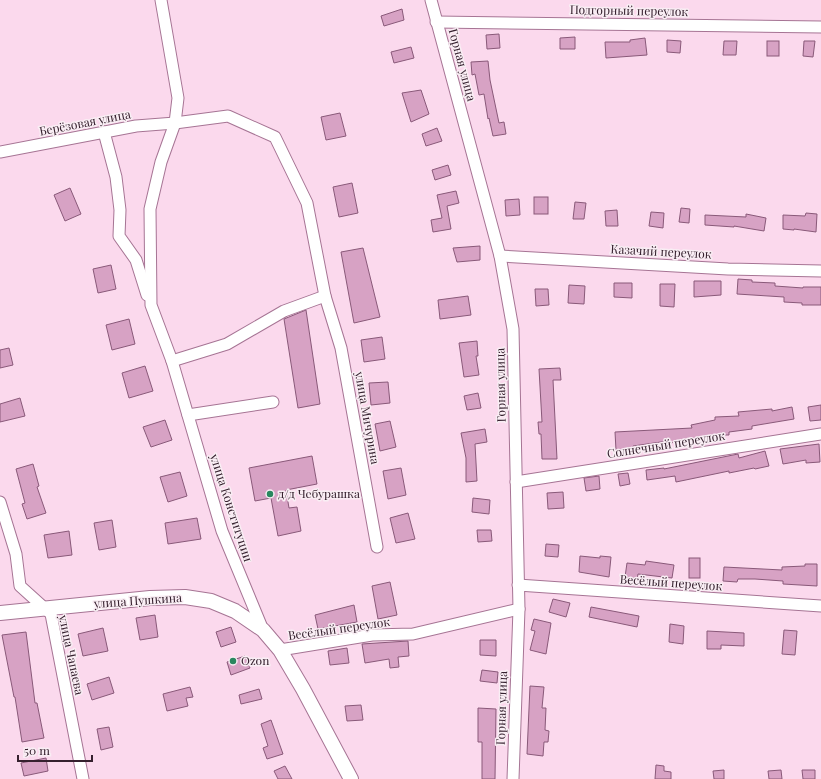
<svg xmlns="http://www.w3.org/2000/svg" width="821" height="779" viewBox="0 0 821 779" font-family="'Playfair Display',serif">
	<style>
		.building { fill: #d7a2c4; stroke: #895979 }
		.lines { fill: none; stroke-linecap: round; stroke-linejoin: round }
		.minor-casing { stroke: #a67494; stroke-width: 13 }
		.major-casing { stroke: #a67494; stroke-width: 16 }
		.minor { stroke: #fff; stroke-width: 11 }
		.major { stroke: #fff; stroke-width: 14 }
		.poi-dot { fill: #29875f; stroke: #f9eef4; stroke-width: 1.5 }
		.labels { text-anchor: middle; stroke-width: 3; stroke-linejoin: round; paint-order: stroke }
		.street-label { font-size: 12px; fill: #35202e; stroke: #f9eef4 }
		.poi-label { font-size: 12px; fill: #35202e; stroke: #f9eef4; text-anchor: start }
	</style>
	<rect width="100%" height="100%" fill="#fbd9ed"/>
	<g class="building">
		<path d="M402,9L404,20L384,26L381,16Z"/>
		<path d="M499,34L500,48L487,49L486,35Z"/>
		<path d="M575,37V49H560V38Z"/>
		<path d="M645,38L647,55L606,58L605,42H630V40Z"/>
		<path d="M667,40L681,41L680,53L667,52Z"/>
		<path d="M724,41H737L736,55H723Z"/>
		<rect x="767" y="41" width="12" height="15"/>
		<path d="M804,41H815L813,57L803,56Z"/>
		<path d="M411,47L414,58L394,63L391,52Z"/>
		<path d="M488,61L490,80L499,123L504,122L506,134L493,136L489,118L488,119L484,94L479,95L475,74L472,75L471,62Z"/>
		<path d="M421,90L429,114L411,122L402,93Z"/>
		<path d="M340,113L346,136L326,140L321,117Z"/>
		<path d="M437,128L442,141L426,146L422,134Z"/>
		<path d="M448,165L451,175L435,180L432,170Z"/>
		<path d="M352,183L358,213L339,217L333,187Z"/>
		<path d="M70,188L81,214L65,221L54,195Z"/>
		<path d="M456,191L459,203L447,206L451,229L433,232L431,220L442,218L437,195Z"/>
		<rect x="534" y="197" width="14" height="17"/>
		<path d="M519,199L520,215L506,216L505,200Z"/>
		<path d="M575,202L586,203L584,219H573Z"/>
		<path d="M681,208L690,209L689,223L679,222Z"/>
		<path d="M617,210L618,226H606L605,211Z"/>
		<path d="M651,212L664,213L663,228L649,226Z"/>
		<path d="M806,213L817,214L816,232L794,229V230L783,229V215L805,216Z"/>
		<path d="M746,214L766,218L764,231L734,226V227L705,225V215L746,217Z"/>
		<path d="M480,246V260L457,262L453,248Z"/>
		<path d="M363,248L380,317L354,323L341,252Z"/>
		<path d="M111,265L116,289L98,293L93,269Z"/>
		<path d="M738,279L752,280V282L775,283V286L803,288V287H821V305H802V303L784,302V297L737,294Z"/>
		<path d="M694,281H721V295L694,297Z"/>
		<path d="M614,283H632V298L614,297Z"/>
		<path d="M660,284H675L674,307L660,306Z"/>
		<path d="M569,285L585,286L584,304L568,303Z"/>
		<path d="M535,289H548L549,305L536,306Z"/>
		<path d="M468,296L471,315L440,319L438,300Z"/>
		<path d="M306,310L320,404L298,408L284,319Z"/>
		<path d="M129,319L135,344L112,350L106,325Z"/>
		<path d="M382,337L385,359L364,362L361,340Z"/>
		<path d="M477,341L478,356H476L479,375L464,377L459,343Z"/>
		<path d="M9,348L13,365L0,368V350Z"/>
		<path d="M145,366L153,391L129,398L122,373Z"/>
		<path d="M560,368L561,380H553L557,459H542L541,434H539L538,422H542L539,369Z"/>
		<path d="M388,382L390,403L371,405L369,383Z"/>
		<path d="M478,393L481,408L467,410L464,396Z"/>
		<path d="M20,398L25,416L0,422V404Z"/>
		<path d="M821,405V420L810,421L808,407Z"/>
		<path d="M792,407L794,419L752,426V429L729,432V435H713L687,441L669,443L668,441L633,446V449L616,450L615,432L692,428L691,425L715,420V417L739,416L738,412L772,409V411Z"/>
		<path d="M165,420L172,440L151,447L143,427Z"/>
		<path d="M390,421L396,447L380,451L375,424Z"/>
		<path d="M485,429L487,442L475,444L477,481L466,482V458L461,433Z"/>
		<path d="M819,444L820,462L806,463V460L783,464L780,449Z"/>
		<path d="M765,451L769,466L755,469L754,468L729,473V471L676,482L675,476L647,480L646,470L664,468V469L738,454L739,458Z"/>
		<path d="M312,456L317,484L286,490L289,508L297,507L301,531L278,536L271,498L255,501L249,468Z"/>
		<path d="M33,464L39,486L37,487L46,513L27,519L22,504L25,503L16,469Z"/>
		<path d="M401,468L406,495L388,499L383,471Z"/>
		<path d="M180,472L187,496L168,502L160,477Z"/>
		<path d="M628,473L630,484L620,486L618,474Z"/>
		<path d="M599,476L600,489L586,491L584,478Z"/>
		<path d="M563,492L564,508L548,509L547,493Z"/>
		<path d="M473,498L490,500L489,514L472,512Z"/>
		<path d="M408,513L415,539L396,543L390,518Z"/>
		<path d="M197,518L201,539L168,544L165,523Z"/>
		<path d="M112,520L116,547L99,550L94,523Z"/>
		<path d="M477,530H491L492,541L478,542Z"/>
		<path d="M69,531L72,555L48,558L44,535Z"/>
		<path d="M546,544L559,545L558,557L545,556Z"/>
		<path d="M580,556L600,558V556L611,557L609,577L579,572Z"/>
		<rect x="689" y="558" width="11" height="20"/>
		<path d="M646,561L674,565L672,578L638,574L637,579L625,577L627,563L645,565Z"/>
		<path d="M805,564H817V586L783,584V581L755,579H738L737,582L723,581L724,567L782,570V567L805,566Z"/>
		<path d="M390,582L397,615L378,619L372,586Z"/>
		<path d="M553,599L570,603L566,617L549,612Z"/>
		<path d="M354,605L357,622L318,629L315,615Z"/>
		<path d="M591,607L639,616L637,627L589,617Z"/>
		<path d="M155,615L158,637L140,640L136,618Z"/>
		<path d="M534,619L551,623L546,654L530,650L535,631L531,630Z"/>
		<path d="M670,624L684,626L683,644L669,642Z"/>
		<path d="M231,627L236,642L221,647L216,632Z"/>
		<path d="M103,628L108,651L83,656L78,634Z"/>
		<path d="M784,630L797,631L795,655L782,654Z"/>
		<path d="M707,631L744,633V646L721,645V649H707Z"/>
		<path d="M26,632L35,703H37L44,738L22,742L15,697H14L2,635Z"/>
		<path d="M480,640H496V656L480,655Z"/>
		<path d="M408,641L409,656L398,657L399,667L390,668L389,659L365,663L362,644Z"/>
		<path d="M347,648L349,663L330,665L328,651Z"/>
		<path d="M245,656L250,668L231,675L227,662Z"/>
		<path d="M482,670L498,672L497,683L480,681Z"/>
		<path d="M109,677L114,693L92,700L87,684Z"/>
		<path d="M530,686L544,687L542,708H546L545,730L549,731L548,742H544L543,756L527,754Z"/>
		<path d="M190,687L193,697L186,698L188,706L167,711L163,694Z"/>
		<path d="M259,689L262,699L241,704L239,695Z"/>
		<path d="M361,705L363,720L347,721L345,706Z"/>
		<path d="M478,708L496,709L495,779H482V742H478Z"/>
		<path d="M271,720L283,754L267,759L263,748L268,746L261,724Z"/>
		<path d="M109,727L113,747L101,750L97,729Z"/>
		<path d="M46,758L48,771L24,776L21,763Z"/>
		<path d="M656,765L664,766V771L671,772V779H655Z"/>
		<path d="M285,766L292,779H278L274,771Z"/>
		<path d="M724,770V779H714L713,771Z"/>
		<path d="M781,770L782,779H769L768,771Z"/>
		<path d="M802,770H815V779H803Z"/>
	</g>
	<g class="lines">
		<defs>
			<g id="minor">
				<path d="M161,0L178,98L175,123L161,162L150,209L151,305L172,361L222,531L263,630"/>
				<path d="M431,0L500,256L513,329L519,609L513,779"/>
				<path d="M436,22L821,27"/>
				<path d="M104,132L116,177L120,210L119,236L136,260L147,295"/>
				<path d="M0,152L136,126L175,123L228,116L275,137L307,203L325,296"/>
				<path d="M500,256L728,269L821,271"/>
				<path d="M172,361L227,344L284,311L325,296L341,348L377,547"/>
				<path d="M188,415L273,402"/>
				<path d="M516,482L821,434"/>
				<path d="M0,502L16,554L20,586L51,614L83,779"/>
				<path d="M518,585L821,606"/>
				<path d="M280,650L372,635L413,634L519,609"/>
			</g>
			<path id="major" d="M0,613L150,598L185,597L211,601L235,611L263,630L280,650L303,689L351,779"/>
		</defs>
		<use href="#minor" class="minor-casing"/>
		<use href="#major" class="major-casing"/>
		<use href="#minor" class="minor"/>
		<use href="#major" class="major"/>
	</g>
	<g class="poi-dot">
		<circle cx="270" cy="494" r="4"/>
		<circle cx="233" cy="661" r="4"/>
	</g>
	<g class="labels">
		<g class="street-label">
			<text transform="translate(629 11) rotate(1)" y="4">Подгорный переулок</text>
			<text transform="translate(462 65) rotate(75)" y="4">Горная улица</text>
			<text transform="translate(85 123) rotate(-11)" y="4">Берёзовая улица</text>
			<text transform="translate(661 252) rotate(3)" y="4">Казачий переулок</text>
			<text transform="translate(501 385) rotate(-91)" y="4">Горная улица</text>
			<text transform="translate(367 418) rotate(80)" y="4">улица Мичурина</text>
			<text transform="translate(666 445) rotate(-9)" y="4">Солнечный переулок</text>
			<text transform="translate(231 508) rotate(72)" y="4">улица Конституции</text>
			<text transform="translate(671 583) rotate(4)" y="4">Весёлый переулок</text>
			<text transform="translate(138 601) rotate(-4)" y="4">улица Пушкина</text>
			<text transform="translate(339 629) rotate(-8)" y="4">Весёлый переулок</text>
			<text transform="translate(71 655) rotate(78)" y="4">улица Чапаева</text>
			<text transform="translate(502 708) rotate(-88)" y="4">Горная улица</text>
		</g>
		<g class="poi-label">
			<text x="278" y="498">д/д Чебурашка</text>
			<text x="241" y="665">Ozon</text>
		</g>
	</g>
	<path d="M18 755v6h74v-6" fill="none" stroke="#35202e" stroke-width="2"/>
	<text x="24" y="755" font-size="12" fill="#35202e" stroke="#f9eef4" stroke-width="3" paint-order="stroke">50 m</text>
</svg>
